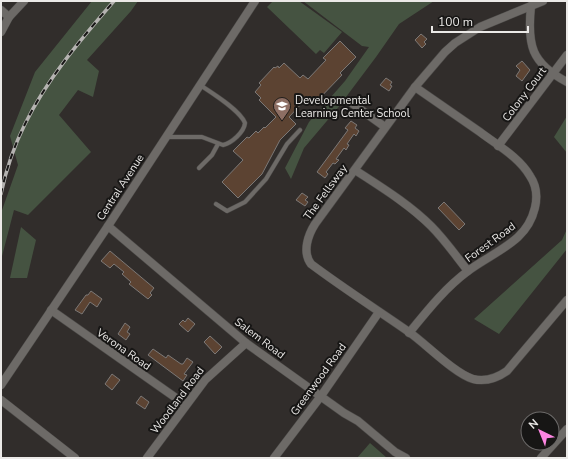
<svg xmlns="http://www.w3.org/2000/svg" width="568" height="459" viewBox="0 0 568 459" font-family="'Nunito Sans',sans-serif">
	<style>
		.green { fill: #455341 }
		.building { fill: #5c4332; stroke: #7c7876 }
		.lines { fill: none; stroke-linecap: round; stroke-linejoin: round }
		.service-casing { stroke: #4b4947; stroke-width: 5 }
		.minor-casing { stroke: #4b4947; stroke-width: 9 }
		.service { stroke: #6d6a67; stroke-width: 4 }
		.minor { stroke: #6d6a67; stroke-width: 8 }
		.rail-casing { stroke: #b5b3b1; stroke-width: 3.5 }
		.rail { stroke: #171615; stroke-width: 2; stroke-dasharray: 6; stroke-linecap: butt }
		.labels { text-anchor: middle; stroke-width: 4; stroke-linejoin: round; paint-order: stroke }
		.street-label { font-size: 11px; fill: #ebe9e7; stroke: #171615 }
		.poi-label { font-size: 11px; fill: #ebe9e7; stroke: #171615; text-anchor: start }
	</style>
	<rect width="100%" height="100%" fill="#312d2b"/>
	<g class="green">
		<path d="M92,1H138L131,11L87,60L99,71L93,97L78,90L59,115L91,152L28,215L14,210L1,260V213L18,165L10,136L35,72Z"/>
		<path d="M273,1H299L342,32L324,53L320,50L316,54L267,7Z"/>
		<path d="M303,1H434L399,24L376,57L337,109L304,148L291,179L285,168L309,122L345,81L369,47L362,46Z"/>
		<path d="M567,116V153L554,137Z"/>
		<path d="M21,227L36,240L27,278H10Z"/>
		<path d="M567,229V249L499,334L474,319L562,240Z"/>
		<path d="M370,443L387,458H357Z"/>
	</g>
	<g class="building">
		<path d="M421,34L427,39L424,42L426,44L422,48L415,40Z"/>
		<path d="M340,41L356,57L340,73L342,75L312,106L305,100L289,117L296,124L280,140L262,174L238,198L222,182L243,160L233,151L247,137L249,138L256,131L258,133L264,127L265,128L276,117L259,100L261,98L255,92L261,85L259,83L274,67L275,68L278,66L279,68L284,63L300,78L303,75L308,79L326,60L323,58Z"/>
		<path d="M522,61L530,70L522,81L516,76L520,70L516,66Z"/>
		<path d="M386,78L392,82L390,85L392,86L389,91L380,85Z"/>
		<path d="M351,121L357,125L355,128L359,131L356,136L354,134L347,144L349,145L346,150L344,148L336,159L339,160L335,164L333,163L326,172L328,174L325,178L317,172L348,130L345,128Z"/>
		<path d="M302,193L308,197L305,200L308,202L305,206L296,200Z"/>
		<path d="M444,202L465,224L459,230L438,208Z"/>
		<path d="M110,251L154,288L150,293L152,295L148,299L129,284L131,282L122,274L124,272L114,264L110,268L101,261Z"/>
		<path d="M91,291L102,299L97,307L90,302L82,314L75,310L86,295H88Z"/>
		<path d="M188,318L195,324L188,332L179,324L183,320L185,322Z"/>
		<path d="M125,323L130,327L127,332L130,334L126,340L118,334Z"/>
		<path d="M210,336L222,347L215,354L204,342Z"/>
		<path d="M153,349L166,358L168,355L181,364H183L187,358L193,362L184,374L187,375L183,381L148,355Z"/>
		<path d="M112,374L120,380L112,390L105,384Z"/>
		<path d="M141,396L149,402L145,409L136,403Z"/>
	</g>
	<g class="lines">
		<defs>
			<g id="service">
				<path d="M167,137H202L223,145C232,143 244,132 245,123C240,110 212,93 200,85"/>
				<path d="M199,168L212,155L218,144"/>
				<path d="M216,204L227,211L245,202L266,179L287,144L300,130"/>
			</g>
			<g id="minor">
				<path d="M543,1L480,27L455,43L445,52L415,87L315,224C308,235 302,252 311,264C343,288 376,309 409,332C426,344 454,373 473,379C485,382 497,378 507,371L567,300"/>
				<path d="M531,6C527,45 531,63 567,82"/>
				<path d="M1,10L9,17"/>
				<path d="M1,32L9,17L24,1"/>
				<path d="M353,104L385,127"/>
				<path d="M498,146L567,55"/>
				<path d="M355,170C381,187 409,204 431,226C445,240 456,256 468,271"/>
				<path d="M108,226L246,343L344,413L358,421L395,452L406,458"/>
				<path d="M51,310L186,405"/>
				<path d="M409,333C427,311 445,288 468,271C484,259 504,250 518,237C534,222 543,195 530,176C519,157 497,145 480,132C458,117 437,102 415,87"/>
				<path d="M1,385L108,226L255,1"/>
				<path d="M1,400L75,458"/>
				<path d="M147,458L205,380L246,343"/>
				<path d="M274,458L321,396L379,312"/>
				<path d="M541,458L567,429"/>
			</g>
		</defs>
		<use href="#service" class="service-casing"/>
		<use href="#minor" class="minor-casing"/>
		<use href="#service" class="service"/>
		<use href="#minor" class="minor"/>
		<defs>
			<path id="rail" d="M1,194C6,170 14,146 25,124C47,79 81,39 114,1"/>
		</defs>
		<use href="#rail" class="rail-casing"/>
		<use href="#rail" class="rail"/>
	</g>
	<defs>
		<symbol id="school-pin" viewBox="-11 -11 22 30"><path d="M0 17L-7.5 6A9.5 9.5 0 1 1 7.5 6Z" fill="#8d6e63" stroke="#171615"/><path d="M0-5L7-2L0 1L-7-2ZM-4 1L0 2.5L4 1V4Q0 6-4 4Z" fill="#fff"/></symbol>
	</defs>
	<g fill-rule="evenodd">
		<use href="#school-pin" x="272" y="96" width="20" height="27"/>
	</g>
	<g class="labels">
		<g class="street-label">
			<text transform="translate(524 94) rotate(-53)" y="4">Colony Court</text>
			<text transform="translate(120 187) rotate(-57)" y="4">Central Avenue</text>
			<text transform="translate(325 192) rotate(-54)" y="4">The Fellsway</text>
			<text transform="translate(490 242) rotate(-36)" y="4">Forest Road</text>
			<text transform="translate(260 338) rotate(37)" y="4">Salem Road</text>
			<text transform="translate(124 349) rotate(35)" y="4">Verona Road</text>
			<text transform="translate(318 379) rotate(-54)" y="4">Greenwood Road</text>
			<text transform="translate(177 400) rotate(-53)" y="4">Woodland Road</text>
		</g>
		<g class="poi-label">
			<text x="295" y="104">Developmental<tspan x="295" dy="13">Learning Center School</tspan></text>
		</g>
	</g>
	<rect width="568" height="459" fill="none" stroke="#ebe9e7" stroke-width="4"/>
	<g transform="translate(540 431) rotate(317)"><circle r="19" fill="#171615" stroke="#6c6a69"/>
	<path d="M0-3L7 15L0 10L-7 15Z" fill="#fd86e2"/>
	<text y="-6" font-size="11" font-weight="bold" text-anchor="middle" fill="#ebe9e7">N</text>
	</g>
	<path d="M432 26v6h96v-6" fill="none" stroke="#ebe9e7" stroke-width="2"/>
	<text x="438" y="26" font-size="12" fill="#ebe9e7" stroke="#171615" stroke-width="3" paint-order="stroke">100 m</text>
</svg>
